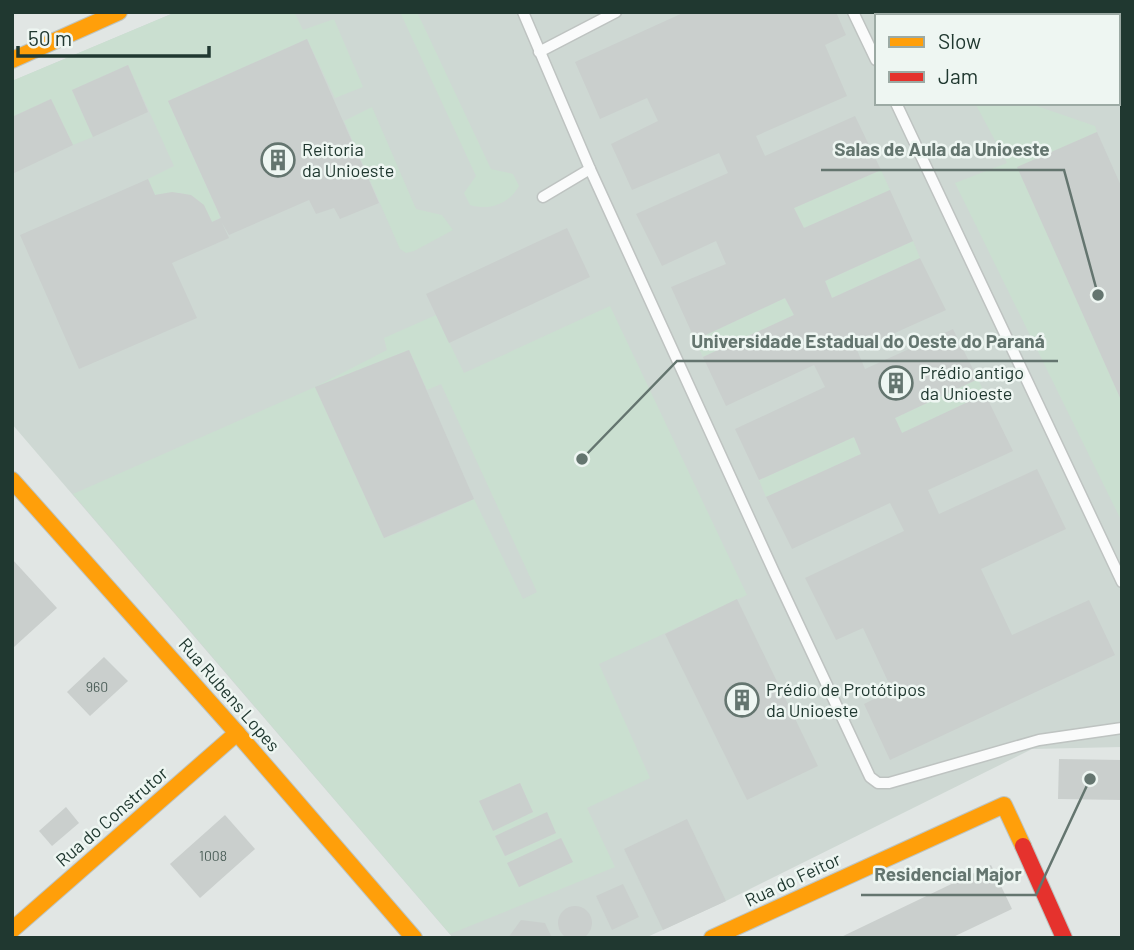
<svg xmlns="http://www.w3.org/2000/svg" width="1134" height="950" viewBox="0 0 1134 950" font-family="Barlow,sans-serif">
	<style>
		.built { fill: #ced8d3; fill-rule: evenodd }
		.green { fill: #cadfd0; fill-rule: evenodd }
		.building { fill: #cacfcd }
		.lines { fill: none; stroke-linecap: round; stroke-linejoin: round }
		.lane-casing { stroke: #bec3c1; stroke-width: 13 }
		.slow-casing { stroke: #bdc4c1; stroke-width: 18 }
		.jam-casing { stroke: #bdc4c1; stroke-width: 18 }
		.lane { stroke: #fafbfb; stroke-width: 10 }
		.slow { stroke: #ff9f0a; stroke-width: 16 }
		.jam { stroke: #e5322d; stroke-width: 16 }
		.labels { text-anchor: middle; stroke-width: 5; stroke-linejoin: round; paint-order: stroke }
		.number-label { font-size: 14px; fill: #4b5e58 }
		.poi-label { font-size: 18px; fill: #203830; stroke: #eef6f2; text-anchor: start }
		.street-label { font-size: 18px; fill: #203830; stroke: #eef6f2 }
		.leader { fill: none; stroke: #64756f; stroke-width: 2.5 }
		.callout-dot { fill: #64756f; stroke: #eef6f2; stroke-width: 2.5 }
		.callout-label { font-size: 19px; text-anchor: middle; font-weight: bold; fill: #64756f; stroke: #eef6f2; stroke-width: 5; stroke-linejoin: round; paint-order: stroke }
	</style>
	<rect width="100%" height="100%" fill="#e1e6e4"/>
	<path class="built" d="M176,12H1122V747L1032,749L726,901L645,938H453L12,424V81ZM877,16H1118V103H877Z"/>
	<g class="green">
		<path d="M176,12H294L303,30L334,19L363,87L335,98L307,39L168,101L219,214L220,218L212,222C199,193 186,190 155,195L148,179L174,166L128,65L72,90L93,137L73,145L51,99L12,117V81Z"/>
		<path d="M400,12H417L491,169L513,174L519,186C509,204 489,211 470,205L464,193L476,176Z"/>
		<path d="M877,12H990L980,16H878Z"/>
		<path d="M975,103H1028L1095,126L1097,132L1018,167L1122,402V522L955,183L1007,163Z"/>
		<path d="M372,107L416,209L442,215L453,230L414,251L406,253L400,249L344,121Z"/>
		<path d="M881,170L890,190L804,228L794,208Z"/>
		<path d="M913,241L920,258L832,298L825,281Z"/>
		<path d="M785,298L794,315L703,357L695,340Z"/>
		<path d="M610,306L747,595L599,664L650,778L587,808L615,867L450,934L73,494L315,387L387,350L384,338L436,315L464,373ZM409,350L427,390L441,384L537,592L523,599L474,499L416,526L384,538L315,387ZM520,783L533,812L493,830L480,801ZM556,833L505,856L496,836ZM561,838L572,862L519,887L508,863Z"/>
		<path d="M978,379L985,394L902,433L895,418Z"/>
		<path d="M854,437L861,454L766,497L759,480Z"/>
	</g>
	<g class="building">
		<path d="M685,12H836L846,35L825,45L847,96L756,136L765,156L855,116L881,170L794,208L804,228L890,190L913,241L825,281L832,298L920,258L946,310L857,350L865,369L953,329L978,379L895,418L902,433L985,394L1013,451L928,490L939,514L1037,469L1066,529L981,569L1012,635L1089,600L1115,655L890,760L864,704L892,690L863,628L836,640L805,578L904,531L890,503L792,549L766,497L861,454L854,437L759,480L735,429L825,387L814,365L726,406L703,357L794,315L785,298L695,340L671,287L726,264L716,241L662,266L636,214L728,173L723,162L719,153L632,190L611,144L658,121L647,98L600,119L575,62Z"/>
		<path d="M307,39L379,203L340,219L334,208L316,214L309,200L229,235L222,223L229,238L172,263L197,318L79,369L20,235L148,179L155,195L172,192L191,195L204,205L212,222L221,218L168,101Z"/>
		<path d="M128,65L148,112L93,137L72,90Z"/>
		<path d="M51,99L73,145L12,174V117Z"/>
		<path d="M1097,132L1122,188V402L1017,167Z"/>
		<path d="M567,228L590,277L449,343L426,294Z"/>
		<path d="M409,350L474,499L384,538L315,387Z"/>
		<path d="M12,559L57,608L14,647L12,645Z"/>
		<path d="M737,599L818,766L747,800L665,634Z"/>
		<path d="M104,657L128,681L90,716L67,692Z"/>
		<path d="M1059,759L1122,760V800L1058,799Z"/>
		<path d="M520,783L533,812L493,831L479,801Z"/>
		<path d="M66,807L79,823L52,846L39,831Z"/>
		<path d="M547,812L556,833L505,856L495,836Z"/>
		<path d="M225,815L255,849L200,898L170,864Z"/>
		<path d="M687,819L726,901L663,930L624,849Z"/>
		<path d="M561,838L573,862L519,887L507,863Z"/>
		<path d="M991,865L1012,909L951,938H839Z"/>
		<path d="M623,884L639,917L612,930L596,896Z"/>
		<circle cx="575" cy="923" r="17"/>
		<path d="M521,920L545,923L552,938H508Z"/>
	</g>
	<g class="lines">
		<defs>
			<g id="lane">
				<path d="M523,12L590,169L774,572L870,777L878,783H889L1039,740L1122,728"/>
				<path d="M853,12L876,60"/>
				<path d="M999,16L1009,12"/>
				<path d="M539,52L616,12"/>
				<path d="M896,103L1122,582"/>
				<path d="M543,197L590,169"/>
			</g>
			<g id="slow">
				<path d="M12,60L119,12"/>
				<path d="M12,480L237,733L414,938"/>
				<path d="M12,930L237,733"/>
				<path d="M712,938L1004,805L1023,846"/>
			</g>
			<path id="jam" d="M1023,846L1064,938"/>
		</defs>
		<use href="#lane" class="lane-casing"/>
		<use href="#slow" class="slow-casing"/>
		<use href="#jam" class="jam-casing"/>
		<use href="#lane" class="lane"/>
		<use href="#slow" class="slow"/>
		<use href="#jam" class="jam"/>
	</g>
	<defs>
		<symbol id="building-ring" viewBox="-11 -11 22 22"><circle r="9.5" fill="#eef6f2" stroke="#64756f" stroke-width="1.5"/><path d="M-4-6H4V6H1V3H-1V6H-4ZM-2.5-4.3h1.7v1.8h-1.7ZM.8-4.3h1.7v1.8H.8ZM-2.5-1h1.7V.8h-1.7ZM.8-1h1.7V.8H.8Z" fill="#64756f"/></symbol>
	</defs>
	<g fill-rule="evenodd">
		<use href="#building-ring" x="259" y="141" width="38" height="38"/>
		<use href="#building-ring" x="877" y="364" width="38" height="38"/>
		<use href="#building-ring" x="723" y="681" width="38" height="38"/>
	</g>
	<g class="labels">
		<g class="number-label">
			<text x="97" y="692">960</text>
			<text x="213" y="861">1008</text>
		</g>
		<g class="poi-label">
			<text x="302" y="156">Reitoria<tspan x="302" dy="21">da Unioeste</tspan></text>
			<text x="920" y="379">Prédio antigo<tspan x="920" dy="21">da Unioeste</tspan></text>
			<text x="766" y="696">Prédio de Protótipos<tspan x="766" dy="21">da Unioeste</tspan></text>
		</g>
		<g class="street-label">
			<text transform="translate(229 695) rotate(49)" y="6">Rua Rubens Lopes</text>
			<text transform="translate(112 817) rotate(-41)" y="6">Rua do Construtor</text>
			<text transform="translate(793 880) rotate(-25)" y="6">Rua do Feitor</text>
		</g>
	</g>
	<path class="leader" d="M1098 295L1064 170H821M582 459L677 361H1058M1090 779L1036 895H861"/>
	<g class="callout-dot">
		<circle cx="1098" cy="295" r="7"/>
		<circle cx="582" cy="459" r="7"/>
		<circle cx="1090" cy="779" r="7"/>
	</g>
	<g class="callout-label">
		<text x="942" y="156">Salas de Aula da Unioeste</text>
		<text x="868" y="348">Universidade Estadual do Oeste do Paraná</text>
		<text x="948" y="881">Residencial Major</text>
	</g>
	<rect width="1134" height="950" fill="none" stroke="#203830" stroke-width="28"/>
	<rect x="875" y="14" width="245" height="91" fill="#eef6f2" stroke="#9caaa4" stroke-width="2"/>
	<rect x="889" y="37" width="35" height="10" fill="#ff9f0a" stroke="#9caaa4" stroke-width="2"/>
	<text x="938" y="49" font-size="21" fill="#203830">Slow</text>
	<rect x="889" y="72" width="35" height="10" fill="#e5322d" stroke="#9caaa4" stroke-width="2"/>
	<text x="938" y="84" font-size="21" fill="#203830">Jam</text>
	<path d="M18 46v10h191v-10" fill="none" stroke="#203830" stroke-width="3.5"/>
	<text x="28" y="46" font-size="21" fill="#203830" stroke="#eef6f2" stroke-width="5" paint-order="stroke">50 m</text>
</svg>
